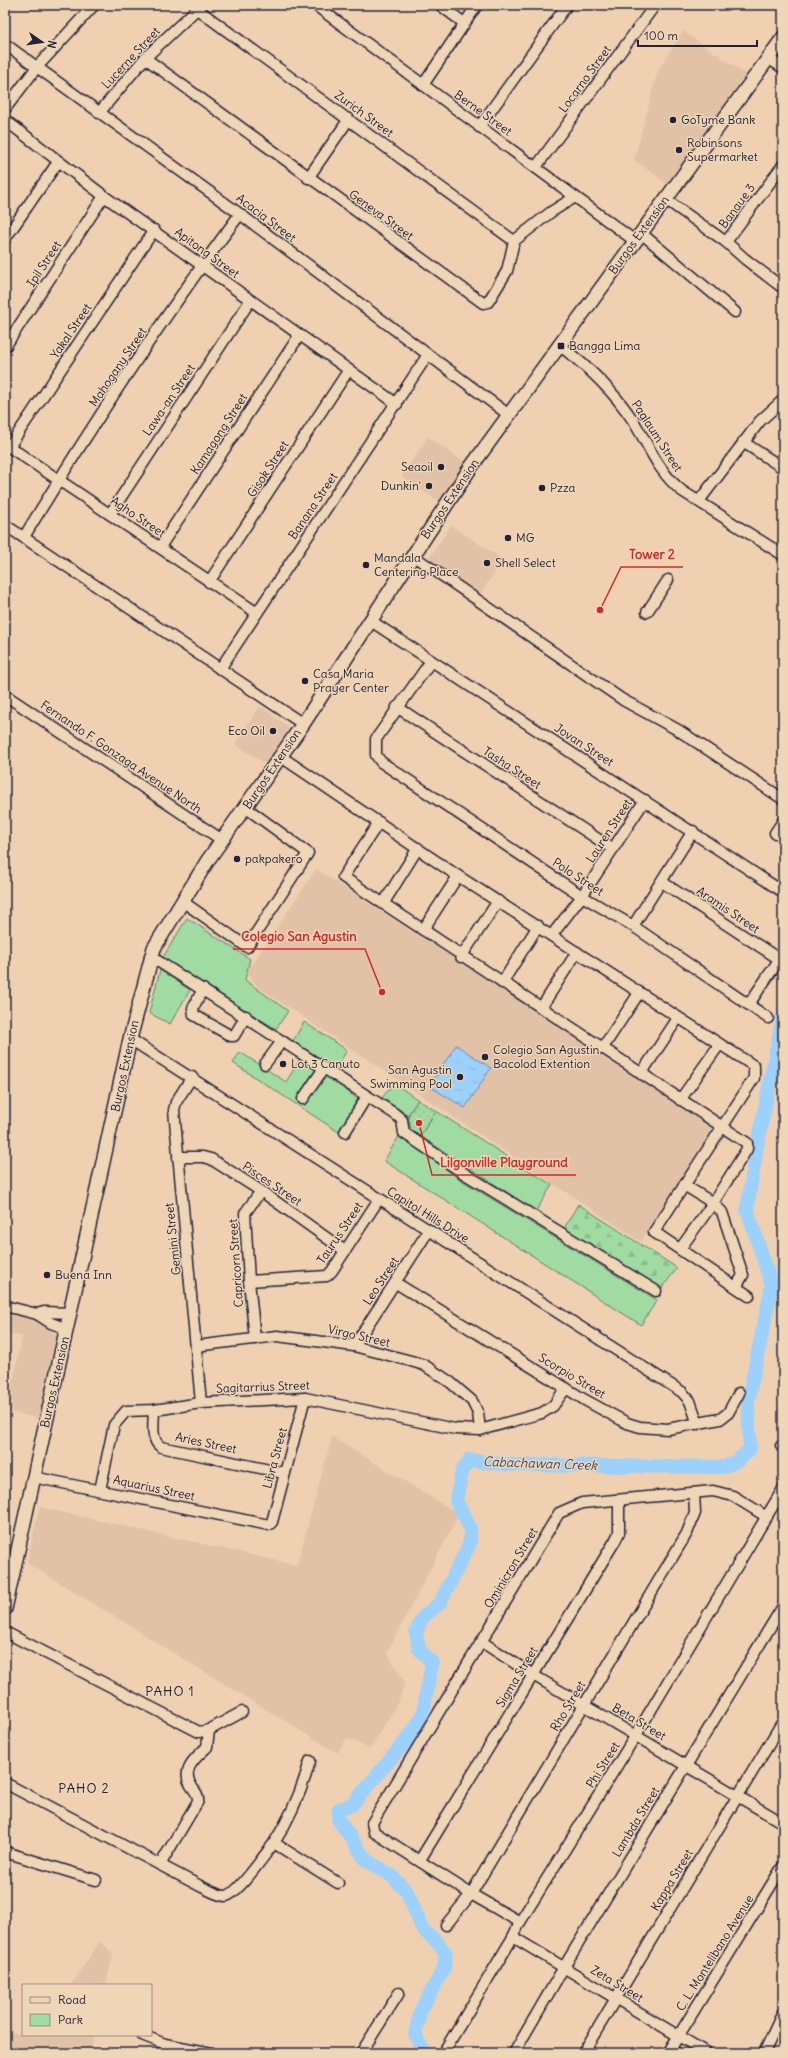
<svg xmlns="http://www.w3.org/2000/svg" width="788" height="2058" viewBox="0 0 788 2058" font-family="Delius,sans-serif">
	<style>
		.built { fill: #e2c2a6 }
		.green { fill: #a0dba1; stroke: #617e6e }
		.forest { fill: url(#forest-firs); stroke: #617e6e }
		.park { fill: url(#park-dots); stroke: #617e6e }
		.water { fill: url(#water-ripples); stroke: #6b8bae }
		.lines { fill: none; stroke-linecap: round; stroke-linejoin: round }
		.river { stroke: #9cd1fb; stroke-width: 14 }
		.minor-casing { stroke: #22223b; stroke-width: 13 }
		.major-casing { stroke: #22223b; stroke-width: 16 }
		.minor { stroke: #efd6b7; stroke-width: 10 }
		.major { stroke: #efd6b7; stroke-width: 13 }
		.poi-dot { fill: #22223b; stroke: #efd6b7; stroke-width: 1.5 }
		.labels { text-anchor: middle; stroke-width: 3; stroke-linejoin: round; paint-order: stroke }
		.street-label { font-size: 12px; fill: #22223b; stroke: #efd6b7 }
		.poi-label { font-size: 12px; fill: #22223b; stroke: #efd6b7; text-anchor: start }
		.water-label { font-size: 13px; font-style: italic; fill: #3a4561; stroke: #efd6b7 }
		.neighbourhood-label { font-size: 13px; letter-spacing: 1px; fill: #22223b; stroke: #efd6b7 }
		.leader { fill: none; stroke: #d62828; stroke-width: 1.5 }
		.callout-dot { fill: #d62828; stroke: #efd6b7; stroke-width: 1.5 }
		.callout-label { font-size: 13px; text-anchor: middle; font-weight: bold; fill: #d62828; stroke: #efd6b7; stroke-width: 3; stroke-linejoin: round; paint-order: stroke }
	</style>
	<defs>
		<pattern id="forest-firs" width="22" height="20" patternUnits="userSpaceOnUse"><rect width="22" height="20" fill="#a0dba1"/><path d="M5 1l3.5 6h-7zM16 11l3.5 6h-7z" fill="#8abc8c"/></pattern>
		<pattern id="park-dots" width="8" height="8" patternUnits="userSpaceOnUse"><rect width="8" height="8" fill="#a0dba1"/><path d="M2 2h.1M6 6h.1" fill="none" stroke="#8abc8c" stroke-width="1.8" stroke-linecap="round"/></pattern>
		<pattern id="water-ripples" width="26" height="14" patternUnits="userSpaceOnUse"><rect width="26" height="14" fill="#9cd1fb"/><path d="M2 4q2-2 4 0t4 0M15 11q2-2 4 0t4 0" fill="none" stroke="#86b3d8"/></pattern>
	</defs>
	<rect width="100%" height="100%" fill="#efd1b2"/>
	<filter id="ink" filterUnits="userSpaceOnUse"><feTurbulence type="fractalNoise" baseFrequency=".025" numOctaves="2"/><feDisplacementMap in="SourceGraphic" scale="8" xChannelSelector="R" yChannelSelector="G"/><feConvolveMatrix kernelMatrix="1 2 1 2 8 2 1 2 1" color-interpolation-filters="sRGB"/></filter>
	<g filter="url(#ink)">
		<g class="built">
			<path d="M683,31L746,74L667,184L634,160L658,70Z"/>
			<path d="M428,437L469,465L442,504L401,476Z"/>
			<path d="M451,525L503,560L479,596L427,561Z"/>
			<path d="M260,706L290,728L265,764L235,744Z"/>
			<path d="M316,869L714,1127L641,1242L258,987L247,972Z"/>
			<path d="M5,1313L43,1322L56,1336L38,1418L7,1411L22,1337L5,1333Z"/>
			<path d="M332,1437L459,1514L387,1653L405,1682L399,1701L370,1749L347,1738L337,1753L27,1563L39,1507L297,1565Z"/>
			<path d="M100,1941L113,1954L106,1985H71Z"/>
			<path d="M5,2031L37,2037L39,2035H94L90,2053H5Z"/>
		</g>
		<g class="green">
			<path d="M187,918L250,959L245,980L288,1011L276,1029L162,959Z"/>
			<path d="M160,970L190,990L170,1024L149,1013Z"/>
			<path d="M304,1022L347,1050L336,1069L293,1041Z"/>
			<path d="M240,1052L286,1082L300,1059L321,1072L359,1100L340,1133L233,1063Z"/>
			<path d="M394,1083L418,1100L408,1115L382,1098Z"/>
			<path d="M436,1111L552,1185L536,1211L420,1136Z"/>
			<path d="M399,1136L461,1180L657,1300L641,1325L384,1161Z"/>
		</g>
		<path class="forest" d="M578,1204L677,1268L660,1291L563,1230Z"/>
		<path class="park" d="M418,1100L436,1111L420,1136L411,1130L408,1115Z"/>
		<path class="water" d="M456,1045L491,1068L465,1108L429,1086Z"/>
		<g class="lines">
			<path class="river" d="M424,2053L415,2034L421,2010L444,1968L446,1954L437,1942L423,1930L407,1892L392,1876L366,1860L338,1819L339,1809L352,1805L409,1737L422,1718L432,1663L419,1649L416,1632L423,1617L440,1603L470,1543V1528L456,1500L462,1472L469,1460L513,1465L724,1467L737,1461L750,1449L748,1400L772,1286L747,1209L757,1147L783,1016"/>
			<defs>
				<g id="minor">
					<path d="M315,5L635,241"/>
					<path d="M440,5L464,23"/>
					<path d="M197,9L514,241"/>
					<path d="M5,44L240,214L509,415"/>
					<path d="M145,58L483,303L488,302L507,271L514,241L551,212L575,197"/>
					<path d="M768,58L783,68"/>
					<path d="M423,85L477,5"/>
					<path d="M5,109L37,67L94,5"/>
					<path d="M99,113L145,58L201,5"/>
					<path d="M5,120L104,196L397,404"/>
					<path d="M479,127L567,5"/>
					<path d="M783,165L726,242L745,259L783,288"/>
					<path d="M536,167L655,5"/>
					<path d="M308,178L349,119"/>
					<path d="M665,199L726,242"/>
					<path d="M641,233L735,312"/>
					<path d="M5,239L58,162"/>
					<path d="M559,345C587,366 612,389 632,419C649,445 657,471 682,491L783,555"/>
					<path d="M5,347L104,196"/>
					<path d="M743,442L783,468"/>
					<path d="M5,444L257,613"/>
					<path d="M9,447L154,230"/>
					<path d="M699,501L760,421L783,400"/>
					<path d="M110,514L250,301"/>
					<path d="M5,525L303,724"/>
					<path d="M24,537C90,428 163,317 240,214"/>
					<path d="M160,547L299,336"/>
					<path d="M412,555L623,700L678,730L783,799"/>
					<path d="M209,582L348,371"/>
					<path d="M647,612L668,580"/>
					<path d="M371,621L783,892"/>
					<path d="M431,661L376,739V755L381,762L582,896L633,926L768,1018"/>
					<path d="M220,669L427,356"/>
					<path d="M5,695L222,840"/>
					<path d="M397,707L613,849"/>
					<path d="M280,756L458,876L754,1066V1078L654,1232L749,1296"/>
					<path d="M379,822L343,877L747,1143V1149L713,1203L680,1249"/>
					<path d="M775,833L783,821"/>
					<path d="M662,882L779,959"/>
					<path d="M182,901L247,947L308,853L245,807"/>
					<path d="M383,904L418,848"/>
					<path d="M633,926L693,831"/>
					<path d="M423,930L458,876"/>
					<path d="M552,935L582,896L645,800"/>
					<path d="M150,956L395,1114L402,1120L404,1133L465,1174L656,1291"/>
					<path d="M461,957L498,901"/>
					<path d="M502,983L538,926"/>
					<path d="M203,989L193,1008L194,1015L231,1036H234L246,1016"/>
					<path d="M749,1004L783,954"/>
					<path d="M541,1008L577,952"/>
					<path d="M130,1039L682,1392L690,1401L698,1424"/>
					<path d="M602,1049L639,993"/>
					<path d="M265,1064L282,1041"/>
					<path d="M641,1074L678,1018"/>
					<path d="M192,1077L176,1102L174,1110L201,1403"/>
					<path d="M303,1099L324,1068"/>
					<path d="M680,1100L719,1045"/>
					<path d="M345,1132L367,1096"/>
					<path d="M178,1157H203L211,1159L261,1191L345,1251"/>
					<path d="M684,1185L713,1203L722,1212L743,1275L736,1287"/>
					<path d="M249,1281L327,1276L332,1271L379,1199"/>
					<path d="M396,1283L585,1400L627,1423L640,1427L668,1429L720,1419L728,1413L739,1393"/>
					<path d="M5,1306L37,1314L51,1323L67,1329"/>
					<path d="M37,1314L44,1312L70,1313"/>
					<path d="M255,1339L249,1281L245,1213L261,1191"/>
					<path d="M196,1346L277,1336L354,1346L411,1361L424,1365L450,1382L472,1401L478,1413L480,1430"/>
					<path d="M354,1346L429,1230"/>
					<path d="M154,1410C154,1422 150,1440 161,1447L284,1473"/>
					<path d="M781,1446L783,1448"/>
					<path d="M33,1477L269,1525L272,1522L305,1398"/>
					<path d="M100,1490L114,1425L126,1411L154,1410L201,1403L305,1398L455,1429L480,1430L542,1413L553,1406L566,1388"/>
					<path d="M5,1632L199,1732L209,1730L242,1712"/>
					<path d="M482,1642L533,1675L783,1823"/>
					<path d="M310,1761C302,1790 290,1818 274,1843L338,1883"/>
					<path d="M5,1783L202,1887C209,1890 218,1896 226,1896C237,1895 266,1853 274,1843"/>
					<path d="M5,1852L96,1880"/>
					<path d="M420,1860L615,1541L619,1533V1501"/>
					<path d="M160,1865L198,1801C199,1794 195,1792 192,1787C180,1770 195,1758 207,1747L209,1730"/>
					<path d="M520,1922L471,1894L374,1832L372,1823L559,1513L582,1503L713,1491L733,1496L767,1517"/>
					<path d="M446,1925L471,1894L687,1533L695,1513L694,1493"/>
					<path d="M513,1937L707,2053"/>
					<path d="M142,2035L165,2044L212,2053"/>
					<path d="M361,2053L399,1993"/>
					<path d="M443,2053L513,1937L520,1922L636,1735L783,1489"/>
					<path d="M514,2053L564,1967L783,1606"/>
					<path d="M583,2053L783,1721"/>
					<path d="M668,2053L783,1866"/>
					<path d="M764,2053L783,2012"/>
				</g>
				<path id="major" d="M5,1609L130,1039L154,948L208,860L303,724L471,467L783,38"/>
			</defs>
			<use href="#minor" class="minor-casing"/>
			<use href="#major" class="major-casing"/>
			<use href="#minor" class="minor"/>
			<use href="#major" class="major"/>
		</g>
	</g>
	<g class="poi-dot">
		<circle cx="673" cy="120" r="4"/>
		<circle cx="679" cy="150" r="4"/>
		<rect x="557" y="342" width="8" height="8" rx="2"/>
		<circle cx="441" cy="467" r="4"/>
		<circle cx="429" cy="486" r="4"/>
		<circle cx="542" cy="488" r="4"/>
		<circle cx="508" cy="538" r="4"/>
		<circle cx="487" cy="563" r="4"/>
		<circle cx="366" cy="565" r="4"/>
		<circle cx="305" cy="681" r="4"/>
		<circle cx="273" cy="731" r="4"/>
		<circle cx="237" cy="859" r="4"/>
		<circle cx="485" cy="1057" r="4"/>
		<circle cx="283" cy="1064" r="4"/>
		<circle cx="460" cy="1077" r="4"/>
		<circle cx="47" cy="1275" r="4"/>
	</g>
	<g class="labels">
		<g class="street-label">
			<text transform="translate(131 58) rotate(-47)" y="4">Lucerne Street</text>
			<text transform="translate(585 79) rotate(-54)" y="4">Locarno Street</text>
			<text transform="translate(483 113) rotate(36)" y="4">Berne Street</text>
			<text transform="translate(364 114) rotate(36)" y="4">Zurich Street</text>
			<text transform="translate(737 206) rotate(-54)" y="4">Banaue 3</text>
			<text transform="translate(381 215) rotate(36)" y="4">Geneva Street</text>
			<text transform="translate(266 218) rotate(37)" y="4">Acacia Street</text>
			<text transform="translate(639 235) rotate(-54)" y="4">Burgos Extension</text>
			<text transform="translate(207 253) rotate(36)" y="4">Apitong Street</text>
			<text transform="translate(44 264) rotate(-57)" y="4">Ipil Street</text>
			<text transform="translate(71 331) rotate(-56)" y="4">Yakal Street</text>
			<text transform="translate(118 367) rotate(-56)" y="4">Mahogany Street</text>
			<text transform="translate(169 400) rotate(-56)" y="4">Lawa-an Street</text>
			<text transform="translate(219 434) rotate(-57)" y="4">Kamagong Street</text>
			<text transform="translate(657 436) rotate(57)" y="4">Paglaum Street</text>
			<text transform="translate(268 469) rotate(-57)" y="4">Gisok Street</text>
			<text transform="translate(450 499) rotate(-56)" y="4">Burgos Extension</text>
			<text transform="translate(313 506) rotate(-56)" y="4">Banana Street</text>
			<text transform="translate(138 517) rotate(34)" y="4">Agho Street</text>
			<text transform="translate(584 745) rotate(33)" y="4">Jovan Street</text>
			<text transform="translate(121 757) rotate(34)" y="4">Fernando F. Gonzaga Avenue North</text>
			<text transform="translate(512 768) rotate(33)" y="4">Tasha Street</text>
			<text transform="translate(272 769) rotate(-56)" y="4">Burgos Extension</text>
			<text transform="translate(609 831) rotate(-57)" y="4">Lauren Street</text>
			<text transform="translate(578 877) rotate(33)" y="4">Polo Street</text>
			<text transform="translate(728 910) rotate(34)" y="4">Aramis Street</text>
			<text transform="translate(125 1066) rotate(-78)" y="4">Burgos Extension</text>
			<text transform="translate(272 1184) rotate(34)" y="4">Pisces Street</text>
			<text transform="translate(428 1215) rotate(32)" y="4">Capitol Hills Drive</text>
			<text transform="translate(340 1233) rotate(-56)" y="4">Taurus Street</text>
			<text transform="translate(173 1239) rotate(-96)" y="4">Gemini Street</text>
			<text transform="translate(236 1263) rotate(-94)" y="4">Capricorn Street</text>
			<text transform="translate(381 1281) rotate(-57)" y="4">Leo Street</text>
			<text transform="translate(359 1336) rotate(13)" y="4">Virgo Street</text>
			<text transform="translate(572 1376) rotate(31)" y="4">Scorpio Street</text>
			<text transform="translate(55 1382) rotate(-77)" y="4">Burgos Extension</text>
			<text transform="translate(263 1387) rotate(-2)" y="4">Sagitarrius Street</text>
			<text transform="translate(206 1443) rotate(12)" y="4">Aries Street</text>
			<text transform="translate(275 1458) rotate(-75)" y="4">Libra Street</text>
			<text transform="translate(154 1488) rotate(12)" y="4">Aquarius Street</text>
			<text transform="translate(511 1568) rotate(-59)" y="4">Ominicron Street</text>
			<text transform="translate(517 1677) rotate(-59)" y="4">Sigma Street</text>
			<text transform="translate(568 1706) rotate(-59)" y="4">Rho Street</text>
			<text transform="translate(639 1722) rotate(31)" y="4">Beta Street</text>
			<text transform="translate(603 1765) rotate(-58)" y="4">Phi Street</text>
			<text transform="translate(636 1822) rotate(-59)" y="4">Lambda Street</text>
			<text transform="translate(672 1880) rotate(-59)" y="4">Kappa Street</text>
			<text transform="translate(715 1953) rotate(-58)" y="4">C. L. Montelibano Avenue</text>
			<text transform="translate(617 1984) rotate(31)" y="4">Zeta Street</text>
		</g>
		<g class="poi-label">
			<text x="681" y="124">GoTyme Bank</text>
			<text x="687" y="147">Robinsons<tspan x="687" dy="14">Supermarket</tspan></text>
			<text x="569" y="350">Bangga Lima</text>
			<text x="433" y="471" text-anchor="end">Seaoil</text>
			<text x="421" y="490" text-anchor="end">Dunkin'</text>
			<text x="550" y="492">Pzza</text>
			<text x="516" y="542">MG</text>
			<text x="374" y="562">Mandala<tspan x="374" dy="14">Centering Place</tspan></text>
			<text x="495" y="567">Shell Select</text>
			<text x="313" y="678">Casa Maria<tspan x="313" dy="14">Prayer Center</tspan></text>
			<text x="265" y="735" text-anchor="end">Eco Oil</text>
			<text x="245" y="863">pakpakero</text>
			<text x="493" y="1054">Colegio San Agustin<tspan x="493" dy="14">Bacolod Extention</tspan></text>
			<text x="291" y="1068">Lot 3 Canuto</text>
			<text x="452" y="1074" text-anchor="end">San Agustin<tspan x="452" dy="14">Swimming Pool</tspan></text>
			<text x="55" y="1279">Buena Inn</text>
		</g>
		<g class="water-label">
			<text transform="translate(540 1463) rotate(2)" y="5">Cabachawan Creek</text>
		</g>
		<g class="neighbourhood-label">
			<text x="170" y="1696">PAHO 1</text>
			<text x="84" y="1793">PAHO 2</text>
		</g>
	</g>
	<path class="leader" d="M600 610L621 567H683M382 992L365 949H233M419 1123L432 1175H576"/>
	<g class="callout-dot">
		<circle cx="600" cy="610" r="4"/>
		<circle cx="382" cy="992" r="4"/>
		<circle cx="419" cy="1123" r="4"/>
	</g>
	<g class="callout-label">
		<text x="652" y="559">Tower 2</text>
		<text x="299" y="941">Colegio San Agustin</text>
		<text x="504" y="1167">Lilgonville Playground</text>
	</g>
	<rect width="788" height="2058" fill="none" stroke="#efd6b7" stroke-width="20"/>
	<rect x="10" y="10" width="768" height="2038" fill="none" stroke="#22223b" stroke-width="1.5" filter="url(#ink)"/>
	<rect x="22" y="1984" width="130" height="52" fill="#efd6b7" stroke="#9d8e85"/>
	<rect x="30" y="1997" width="20" height="6" fill="#efd6b7" stroke="#9d8e85"/>
	<text x="58" y="2004" font-size="12" fill="#22223b">Road</text>
	<rect x="30" y="2014" width="20" height="12" fill="#a0dba1" stroke="#9d8e85"/>
	<text x="58" y="2024" font-size="12" fill="#22223b">Park</text>
	<g transform="translate(42 42) rotate(103)" stroke="#efd6b7" stroke-width="3" paint-order="stroke">
	<path d="M0-3L7 15L0 10L-7 15Z" fill="#22223b"/>
	<text y="-6" font-size="11" font-weight="bold" text-anchor="middle" fill="#22223b">N</text>
	</g>
	<path d="M638 40v6h119v-6" fill="none" stroke="#22223b" stroke-width="2"/>
	<text x="644" y="40" font-size="12" fill="#22223b" stroke="#efd6b7" stroke-width="3" paint-order="stroke">100 m</text>
</svg>
